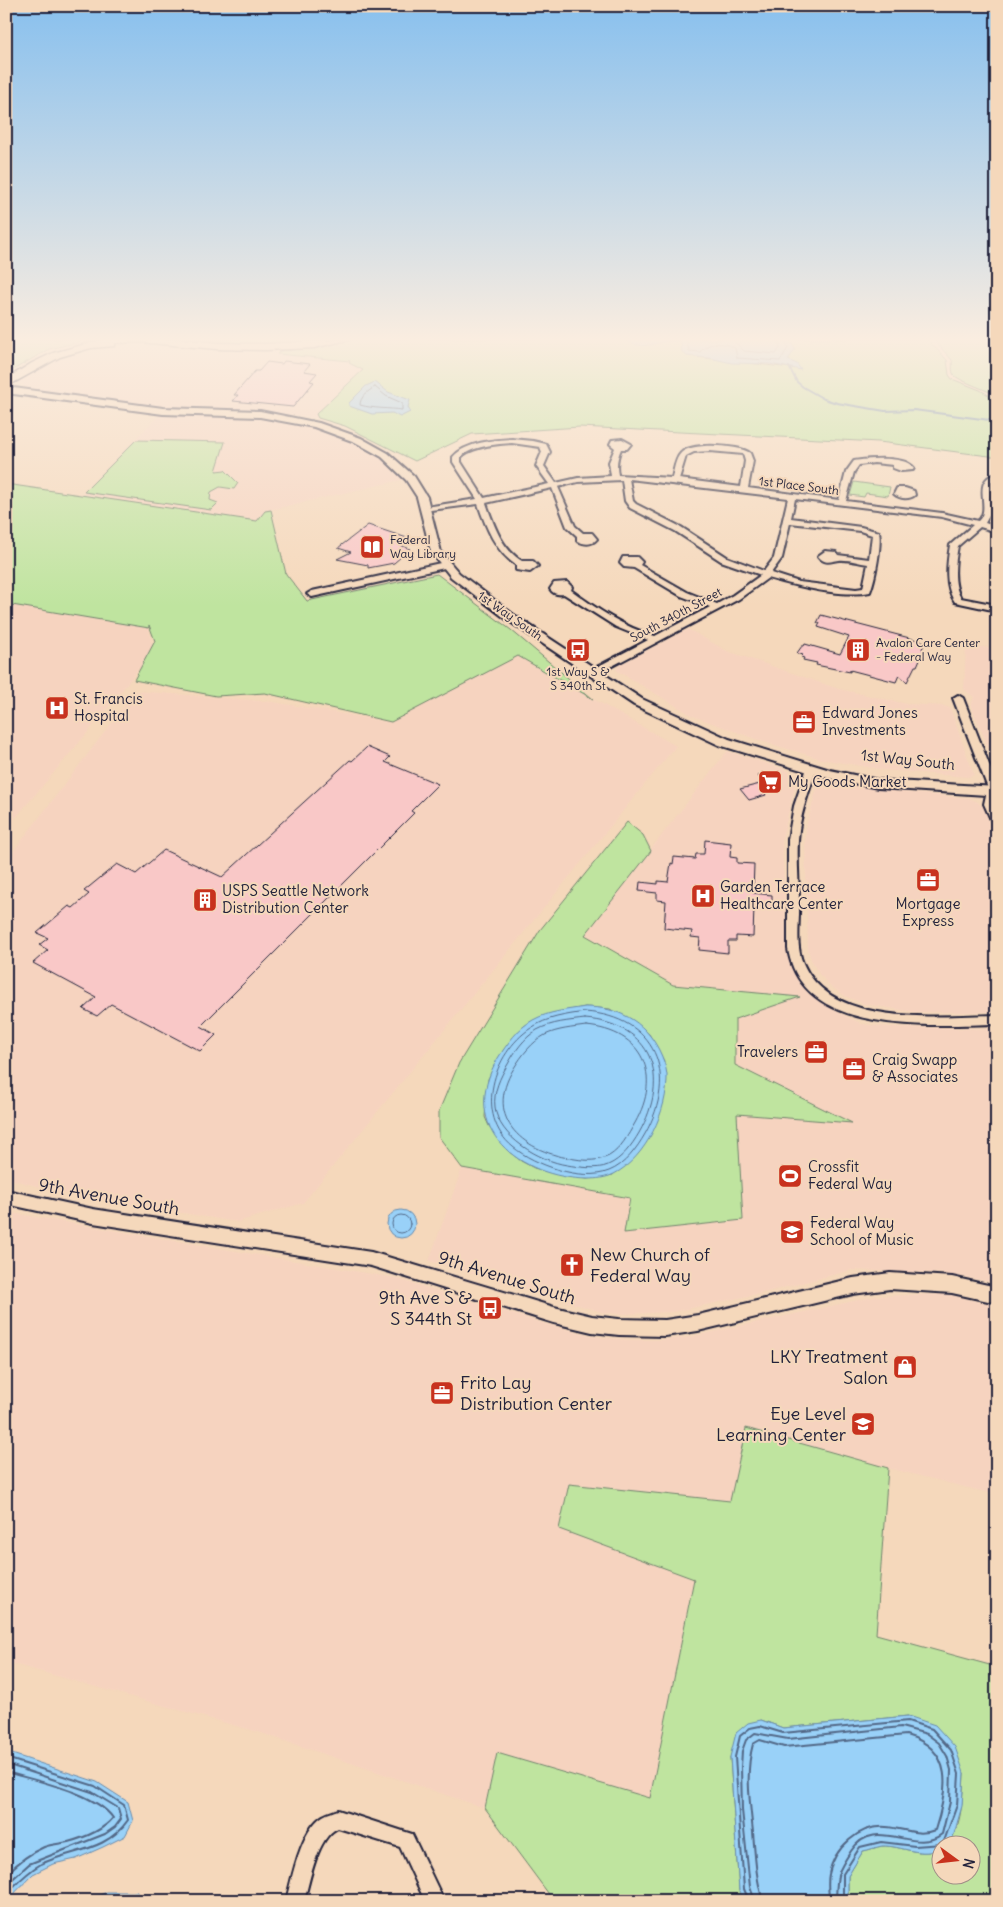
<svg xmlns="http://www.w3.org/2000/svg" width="1003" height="1907" viewBox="0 0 1003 1907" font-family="Delius,sans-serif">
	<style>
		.built { fill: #f6d3bf }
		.green { fill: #bfe49f; stroke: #70836d; fill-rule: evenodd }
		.water { fill: #99d1f8; stroke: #698bac }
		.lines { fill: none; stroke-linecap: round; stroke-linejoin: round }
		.shore-far1 { stroke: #526887; stroke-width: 1 }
		.shore { stroke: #526887; stroke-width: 2 }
		.stream { stroke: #698bac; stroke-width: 2 }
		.building { fill: #f9c8c7; stroke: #22223b }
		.minor-casing { stroke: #22223b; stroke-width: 4 }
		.tertiary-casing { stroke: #22223b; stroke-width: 4 }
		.secondary-casing { stroke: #22223b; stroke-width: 4 }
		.primary-casing { stroke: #22223b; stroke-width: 3 }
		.minor { fill: #f5d8bb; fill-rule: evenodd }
		.tertiary { fill: #f5d8bb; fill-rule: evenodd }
		.secondary { fill: #f5d8bb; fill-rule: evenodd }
		.primary { fill: #f5d8bb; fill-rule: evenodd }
		.labels { text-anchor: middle; stroke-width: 4; stroke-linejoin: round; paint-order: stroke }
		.far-street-label { font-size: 12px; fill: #22223b; stroke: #f5d8bb }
		.far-poi-label { font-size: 12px; fill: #22223b; stroke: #f5d8bb; text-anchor: start }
		.poi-label { font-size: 15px; fill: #22223b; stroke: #f5d8bb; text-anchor: start }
		.street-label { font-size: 15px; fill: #22223b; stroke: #f5d8bb }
		.near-street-label { font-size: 18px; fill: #22223b; stroke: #f5d8bb }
		.near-poi-label { font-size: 18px; fill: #22223b; stroke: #f5d8bb; text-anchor: end }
	</style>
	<rect width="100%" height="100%" fill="#f5d8bb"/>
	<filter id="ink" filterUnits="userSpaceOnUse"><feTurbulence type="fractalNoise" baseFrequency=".02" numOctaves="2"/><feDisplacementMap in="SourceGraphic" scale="10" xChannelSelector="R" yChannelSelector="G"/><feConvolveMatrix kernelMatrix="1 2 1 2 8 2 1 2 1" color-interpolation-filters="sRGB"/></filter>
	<g filter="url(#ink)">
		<g class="built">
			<path d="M120,346L280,351L277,354L351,361L350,363L364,370L317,413L318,418L264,412L159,407L25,387L19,382L44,366L65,357L85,351Z"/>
			<path d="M163,411L229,412L295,420L367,444L410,478L265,511L257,521L81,494Z"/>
			<path d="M6,604L149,628L153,651L100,718L6,829Z"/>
			<path d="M688,629L727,651L839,689L907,704L944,706L950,708L974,775L968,777L884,770L821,759L761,741L693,716L616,670L619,665Z"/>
			<path d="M966,645L997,649V768L971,706L974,697L964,689Z"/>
			<path d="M518,656L676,746L303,1203L237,1222L67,1194L6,1178V861L136,691L273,702L391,722Z"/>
			<path d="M727,751L785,769L794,775L796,782L782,839L787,954L795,974L811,994L832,1009L862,1024L891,1027L997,1029V1283L940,1273L852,1270L767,1292L673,1312L625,1314L605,1313L429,1261L462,1168L631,1198L625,1233L743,1220L737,1114L850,1122L735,1065V1019L798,997L673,985L585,934Z"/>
			<path d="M828,780L890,791L969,798L978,802L984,808L997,843V1012H914L864,1004L845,996L830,986L819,974L812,962L808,950L805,842L806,827L818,784L823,780Z"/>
			<path d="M6,1212L395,1278L546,1324L599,1337L628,1340H661L690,1337L876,1296L946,1294L997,1306V1495L888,1468L746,1428L730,1501L569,1484L559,1529L694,1579L650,1798L497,1753L485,1808L258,1732L6,1662Z"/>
		</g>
		<g class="green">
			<path d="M6,339H82L80,342L49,349L6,374Z"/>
			<path d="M180,339H325L283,345Z"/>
			<path d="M357,339H624C641,349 663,339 682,341L687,356L800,369L787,360L795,349L788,339H927L947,360L949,375L952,379L980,390L997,400V457L879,442L580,427L472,434L415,461L345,426L318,418L316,414L363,370L349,363L350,361L277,354L280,351L319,347Z"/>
			<path d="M933,339H978L997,350V396C988,390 957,380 954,375C951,371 953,365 952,360Z"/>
			<path d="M136,440L225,442L216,471L225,470L238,483L234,489L220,487L211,492L210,500L218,503L211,510L84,492Z"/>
			<path d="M854,482L890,487L888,496L866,493L864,497L850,495Z"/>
			<path d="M6,484L257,521L265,511L271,510L286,574L307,601L437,574L511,630L593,699L518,656L391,722L265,693L216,696L134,680L155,641L149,625V628L6,604Z"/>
			<path d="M627,822L643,835L651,851L585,935L673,985L800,997L735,1019V1065L852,1123L737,1114L743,1220L624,1233L630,1198L462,1168L439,1137V1111L459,1063L540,930ZM585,1007L610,1009L649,1034L664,1061L613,1175L587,1179L552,1173L534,1168L521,1161L508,1151L489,1126L485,1117L488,1079L503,1051L524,1026L549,1014Z"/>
			<path d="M746,1428L888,1468L876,1634L997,1667V1901H848V1876L863,1851C869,1850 876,1847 882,1846C901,1845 923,1859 940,1848V1874H970V1844H946C962,1834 963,1792 964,1773L908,1716L783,1728L761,1720L730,1757L739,1891L745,1901H554L485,1808L497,1753L650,1798L694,1579L559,1529L569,1484L730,1501Z"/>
		</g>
		<g class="water">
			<path d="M624,339H788L795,349L788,360L797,364L801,370L770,364L732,363L710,358L687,356L682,352L681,341C656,338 648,354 624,339Z"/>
			<path d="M375,382L388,392L410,400L408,407L410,412L400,417L392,413L372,414L349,406V403L366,386Z"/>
			<path d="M585,1007C617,1007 644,1020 659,1050C663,1058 666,1066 667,1075C668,1110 646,1158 614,1174C606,1178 596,1179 588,1179C520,1178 456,1129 498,1058C507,1044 518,1028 533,1020C549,1011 568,1010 585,1007Z"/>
			<circle cx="401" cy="1224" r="14"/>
			<path d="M908,1716L935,1725L955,1747L964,1773L962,1806L952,1841L946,1844H940V1848C923,1859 901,1845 882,1846C876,1847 869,1850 863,1851L848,1876V1901H745L739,1891L730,1757L736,1733L748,1723L761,1720L783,1728Z"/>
			<path d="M6,1752L97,1782L128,1802L133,1821L125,1836L103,1847L76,1859L53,1864L33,1874L7,1901Z"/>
			<path d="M107,1892H138L136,1901H86Z"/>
		</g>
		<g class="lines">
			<g class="shore-far1">
				<path d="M686,339L689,351L700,352C709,341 723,342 735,348L737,358L780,361L788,348L785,339"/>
				<path d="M732,339L744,351L776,354L780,348L778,339"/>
				<path d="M375,387L386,396L402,403V410C388,408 374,409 360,405C360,397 368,391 375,387Z"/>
				<path d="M585,1012C656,1017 679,1074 645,1134C637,1148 625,1165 609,1171C582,1182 535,1165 513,1147C474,1115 493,1053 531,1028C547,1017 566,1015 585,1012Z"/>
				<path d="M585,1019C653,1024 671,1077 639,1133C632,1145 622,1159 608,1165C597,1170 579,1167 567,1165C540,1161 498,1137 495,1107C493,1092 500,1077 508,1064C515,1051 524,1038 537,1030C552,1022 569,1021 585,1019Z"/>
				<path d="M586,1026C644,1031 662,1075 635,1123C628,1135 621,1149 609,1156C599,1161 586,1161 575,1159C526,1153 482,1120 514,1068C522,1055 532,1042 545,1035C558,1029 572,1028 586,1026Z"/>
				<circle cx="401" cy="1224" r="9"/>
			</g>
			<g class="shore">
				<path d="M6,1758L95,1786L124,1805L128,1820C106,1852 73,1849 41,1864C27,1872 17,1883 6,1894"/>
				<path d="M6,1764L92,1792L118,1808L121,1819L115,1827L105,1834L29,1864L6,1885"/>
				<path d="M6,1772C36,1781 95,1792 113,1818C103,1830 83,1838 68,1842C60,1844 52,1844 44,1847C30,1853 17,1863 6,1875"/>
				<path d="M749,1901L744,1889L735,1757L740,1736L750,1728L760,1726L783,1733L908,1721L932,1729L951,1750L959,1774L957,1805L943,1844L915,1846L881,1842L860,1847L843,1874V1901"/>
				<path d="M755,1901L750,1887L742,1810L741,1767L742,1751L746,1740L755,1733L788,1739L901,1727L927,1734L939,1743L947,1756L951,1770L950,1802L942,1834C914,1856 875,1814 851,1851C836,1874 837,1874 836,1901"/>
				<path d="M763,1901C756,1879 755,1856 753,1832C750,1803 745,1773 753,1744L760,1740L784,1747L906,1735C955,1749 948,1790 935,1830C918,1837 903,1828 886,1827C859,1825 834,1848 829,1874C827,1883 829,1892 829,1901"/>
			</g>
			<path class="stream" d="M789,367L797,382L803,387L824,399L837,403L885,411L914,410L997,421"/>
		</g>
		<g class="building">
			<path d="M284,361L310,364L304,371L317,373L310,381L314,382L293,407L233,401L238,395H234L255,371H259L267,362L282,364Z"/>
			<path d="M368,525L410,539L400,545L410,549L394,563L368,568V565L337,559L351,552L338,548Z"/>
			<path d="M821,615L925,642L922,649L924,650L917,666H915L907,682L899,675L896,682L850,670V672L816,665L817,663L803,660L804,658L801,657L803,655L797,653L802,646H804L805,644L840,654L849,637L818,627L820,623H817Z"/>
			<path d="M367,747L390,757L385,762L438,784L411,811L414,813L201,1026L216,1035L200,1051L111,1004L97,1016L83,1009L96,997L33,963L48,950L39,945L48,938L37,933L69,906L73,908L89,894L84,891L117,864L136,874L164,850L222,877L350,760L352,761Z"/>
			<path d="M769,773L781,787L764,792L766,795L749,800L740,789L764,783L758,776Z"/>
			<path d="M705,840L731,843L730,857L737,858V863L754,864L753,893L772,895V908L754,906L753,937L736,936V941H728V953L699,950L700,938L691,937L692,931L664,928L666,901L657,900V893L639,891L640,882L658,884V881L668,882L671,863L673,864L674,857L695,859L696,854H704Z"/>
		</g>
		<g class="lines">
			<defs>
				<g id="minor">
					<path d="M512,439L533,441L546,444L550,452L544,466L556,483L578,478L611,476L609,462L615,448L610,444L612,440L622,439L631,444L627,449H621C617,458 616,465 618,475L672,478C674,470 675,459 681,453C691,442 739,445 750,453L753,461L748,488L839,500L846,472L854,461C868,459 905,455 914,468L913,470L901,471L893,468V465L874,463L859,465L854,472L846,501L942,513L978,521C993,507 969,482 997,473V478L991,482L990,514L985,523L997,527V532L980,527L958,546C955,562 952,584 961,598L997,605V611L955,602C944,586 947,563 950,545L973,525L942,517L795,499L791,518L861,527L879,532C882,544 875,580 870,592C842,598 796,586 768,578L739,599L597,674H591V670L648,640L616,627L564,594C559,595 553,594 550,589L554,583L567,582L572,587L571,590C597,609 623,627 655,636L710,607L681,596L634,568L624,567L620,563L623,557H637L642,562L640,565L687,592L717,604L733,595L761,575L721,561L675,531L630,508L625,501L622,480L578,482L558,487L575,526L583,533H592L597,539C591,546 584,544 577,541V536L567,527L552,488L486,503C494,525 501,548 522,561H533L538,566L530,572L516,570V565C495,551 486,527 478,504L423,511V507H426L477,499L453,462V457C466,442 494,440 512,439ZM512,443L540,447L542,452L536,466L549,484L484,498L461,462V457C472,446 497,444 512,443ZM710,451L743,454L745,461L741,487L679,479L686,456L694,452ZM629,479L788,498L774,558L764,571L727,557L681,527L636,504L633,501ZM790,523L860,531L872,535L869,559L838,555L836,552L825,551L818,556C825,565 831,561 839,560C848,559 859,563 868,564L863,588L856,589L799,582L771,573L782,558Z"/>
					<path d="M897,488H905L914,491L915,495C909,500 900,499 894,494Z"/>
					<path d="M958,695L963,698L997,785V793H990L989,791L953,698Z"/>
					<path d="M812,765L817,768C810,788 802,809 799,830C796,854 799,878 799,902C800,921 795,945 803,963C831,1028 939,1016 997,1015V1024C932,1025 802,1037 788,949V839L794,806L807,768Z"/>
					<path d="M338,1810L412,1834L444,1901H425L400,1847L338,1828C317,1837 310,1880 304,1901H286C292,1878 301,1829 323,1816C328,1813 333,1812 338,1810Z"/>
				</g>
				<g id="tertiary">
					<path d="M445,562L449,563V567L312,597L307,594L312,591Z"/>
					<path d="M6,1190L93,1209L371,1252L554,1307L592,1316L619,1319L665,1320L698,1315L853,1278L890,1273L952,1277L997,1287V1303L952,1293L890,1289L853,1294L698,1331L665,1336L619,1335L592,1332L554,1323L371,1266L93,1223L6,1204Z"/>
				</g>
				<path id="secondary" d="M6,387L163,408L260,411L319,423L361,438L388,453L414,476L427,497L441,552L459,573L514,615L642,699L729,739L830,770L878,780L997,787V823L992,822L984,804L986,795L878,788L828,778L719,745L634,705L506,619L451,577L431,552L417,497L406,480L382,457L355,442L314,427L260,417L163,414L6,393Z"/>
				<path id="primary" d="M104,339H182L217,343L266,344L351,339L314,348L266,350L217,349L139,342L115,343V346L91,348L60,357L6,387V379L32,363L53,353Z"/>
			</defs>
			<use href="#minor" class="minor-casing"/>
			<use href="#tertiary" class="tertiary-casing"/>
			<use href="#secondary" class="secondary-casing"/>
			<use href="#primary" class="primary-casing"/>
			<use href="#minor" class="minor"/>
			<use href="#tertiary" class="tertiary"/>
			<use href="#secondary" class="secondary"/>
			<use href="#primary" class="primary"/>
		</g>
	</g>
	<linearGradient id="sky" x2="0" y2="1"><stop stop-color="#88c0ee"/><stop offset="0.56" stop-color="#faede0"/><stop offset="1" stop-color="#faede0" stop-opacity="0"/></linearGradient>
	<rect width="1003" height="606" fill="url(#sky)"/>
	<defs>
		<symbol id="library-square" viewBox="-11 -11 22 22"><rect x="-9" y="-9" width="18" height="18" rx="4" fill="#c8321e" stroke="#f5d8bb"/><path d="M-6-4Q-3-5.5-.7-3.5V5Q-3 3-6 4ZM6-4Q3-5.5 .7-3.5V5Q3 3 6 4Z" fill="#fff"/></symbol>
		<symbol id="bus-square" viewBox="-11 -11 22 22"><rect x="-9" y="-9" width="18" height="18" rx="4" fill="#c8321e" stroke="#f5d8bb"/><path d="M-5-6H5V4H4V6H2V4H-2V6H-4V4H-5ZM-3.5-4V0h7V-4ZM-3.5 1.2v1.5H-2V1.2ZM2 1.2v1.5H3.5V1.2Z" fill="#fff"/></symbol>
		<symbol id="building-square" viewBox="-11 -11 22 22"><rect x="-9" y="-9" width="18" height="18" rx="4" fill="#c8321e" stroke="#f5d8bb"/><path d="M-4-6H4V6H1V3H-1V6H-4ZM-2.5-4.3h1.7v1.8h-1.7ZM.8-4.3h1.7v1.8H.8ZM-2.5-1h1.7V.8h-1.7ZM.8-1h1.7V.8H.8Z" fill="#fff"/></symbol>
		<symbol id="hospital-square" viewBox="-11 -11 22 22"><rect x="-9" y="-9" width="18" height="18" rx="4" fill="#c8321e" stroke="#f5d8bb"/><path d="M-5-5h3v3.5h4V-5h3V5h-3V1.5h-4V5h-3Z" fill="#fff"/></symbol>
		<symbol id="office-square" viewBox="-11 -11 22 22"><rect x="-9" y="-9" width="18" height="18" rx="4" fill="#c8321e" stroke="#f5d8bb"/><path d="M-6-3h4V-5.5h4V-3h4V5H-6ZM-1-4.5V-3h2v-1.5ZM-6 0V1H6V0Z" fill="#fff"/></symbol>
		<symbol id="supermarket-square" viewBox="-11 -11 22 22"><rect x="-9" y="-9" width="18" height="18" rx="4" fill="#c8321e" stroke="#f5d8bb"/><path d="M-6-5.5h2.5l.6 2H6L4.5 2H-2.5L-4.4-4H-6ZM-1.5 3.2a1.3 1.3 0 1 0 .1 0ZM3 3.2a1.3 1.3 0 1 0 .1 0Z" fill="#fff"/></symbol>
		<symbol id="stadium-square" viewBox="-11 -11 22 22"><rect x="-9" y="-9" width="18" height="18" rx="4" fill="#c8321e" stroke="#f5d8bb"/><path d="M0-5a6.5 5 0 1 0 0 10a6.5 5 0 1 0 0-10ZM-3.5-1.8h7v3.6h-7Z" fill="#fff"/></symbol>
		<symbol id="school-square" viewBox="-11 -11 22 22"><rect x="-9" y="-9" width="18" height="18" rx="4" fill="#c8321e" stroke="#f5d8bb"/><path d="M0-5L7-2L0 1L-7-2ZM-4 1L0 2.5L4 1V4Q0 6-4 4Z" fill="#fff"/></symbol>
		<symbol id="church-square" viewBox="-11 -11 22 22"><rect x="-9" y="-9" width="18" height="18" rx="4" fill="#c8321e" stroke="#f5d8bb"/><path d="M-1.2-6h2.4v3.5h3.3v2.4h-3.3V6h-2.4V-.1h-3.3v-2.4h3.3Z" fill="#fff"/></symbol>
		<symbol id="shop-square" viewBox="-11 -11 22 22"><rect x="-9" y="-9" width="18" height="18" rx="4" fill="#c8321e" stroke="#f5d8bb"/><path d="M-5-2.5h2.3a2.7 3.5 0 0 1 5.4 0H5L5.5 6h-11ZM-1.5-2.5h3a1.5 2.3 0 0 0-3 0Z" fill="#fff"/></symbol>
	</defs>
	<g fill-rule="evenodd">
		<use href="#library-square" x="358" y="533" width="28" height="28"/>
		<use href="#bus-square" x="564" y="636" width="28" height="28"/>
		<use href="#building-square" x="844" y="636" width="28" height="28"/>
		<use href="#hospital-square" x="43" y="694" width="28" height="28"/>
		<use href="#office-square" x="790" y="708" width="28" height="28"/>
		<use href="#supermarket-square" x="756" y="768" width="28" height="28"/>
		<use href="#office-square" x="914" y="866" width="28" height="28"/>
		<use href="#hospital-square" x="689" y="882" width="28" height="28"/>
		<use href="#building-square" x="191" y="886" width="28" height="28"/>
		<use href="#office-square" x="802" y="1038" width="28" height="28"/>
		<use href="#office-square" x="840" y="1055" width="28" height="28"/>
		<use href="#stadium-square" x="776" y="1162" width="28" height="28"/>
		<use href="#school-square" x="778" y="1218" width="28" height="28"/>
		<use href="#church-square" x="558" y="1251" width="28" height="28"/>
		<use href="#bus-square" x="476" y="1294" width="28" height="28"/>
		<use href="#shop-square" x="891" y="1353" width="28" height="28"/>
		<use href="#office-square" x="428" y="1379" width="28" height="28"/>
		<use href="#school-square" x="849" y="1410" width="28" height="28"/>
	</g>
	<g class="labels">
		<g class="far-street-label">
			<text transform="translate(799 486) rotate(7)" y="4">1st Place South</text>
			<text transform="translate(676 615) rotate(-28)" y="4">South 340th Street</text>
			<text transform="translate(510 616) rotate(35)" y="4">1st Way South</text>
		</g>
		<g class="far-poi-label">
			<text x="390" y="544">Federal<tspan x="390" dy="14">Way Library</tspan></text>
			<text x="876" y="647">Avalon Care Center<tspan x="876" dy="14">- Federal Way</tspan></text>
			<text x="578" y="676" text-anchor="middle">1st Way S &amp;<tspan x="578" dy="14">S 340th St</tspan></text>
		</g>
		<g class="poi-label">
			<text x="74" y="704">St. Francis<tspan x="74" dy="17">Hospital</tspan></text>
			<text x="822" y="718">Edward Jones<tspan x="822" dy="17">Investments</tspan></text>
			<text x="788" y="787">My Goods Market</text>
			<text x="720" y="892">Garden Terrace<tspan x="720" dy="17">Healthcare Center</tspan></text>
			<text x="222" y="896">USPS Seattle Network<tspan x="222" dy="17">Distribution Center</tspan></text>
			<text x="928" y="909" text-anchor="middle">Mortgage<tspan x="928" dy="17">Express</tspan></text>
			<text x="798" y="1057" text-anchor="end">Travelers</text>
			<text x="872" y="1065">Craig Swapp<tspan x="872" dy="17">&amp; Associates</tspan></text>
			<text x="808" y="1172">Crossfit<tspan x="808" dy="17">Federal Way</tspan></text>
			<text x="810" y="1228">Federal Way<tspan x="810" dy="17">School of Music</tspan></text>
		</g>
		<g class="street-label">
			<text transform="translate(908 760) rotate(6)" y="5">1st Way South</text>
		</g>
		<g class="near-street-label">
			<text transform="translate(109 1197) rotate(10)" y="6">9th Avenue South</text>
			<text transform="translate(507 1278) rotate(17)" y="6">9th Avenue South</text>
		</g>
		<g class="near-poi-label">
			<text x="590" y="1261" text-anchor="start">New Church of<tspan x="590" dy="21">Federal Way</tspan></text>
			<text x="472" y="1304">9th Ave S &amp;<tspan x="472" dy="21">S 344th St</tspan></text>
			<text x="888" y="1363">LKY Treatment<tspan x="888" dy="21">Salon</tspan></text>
			<text x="460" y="1389" text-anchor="start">Frito Lay<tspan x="460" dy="21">Distribution Center</tspan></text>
			<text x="846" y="1420">Eye Level<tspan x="846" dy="21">Learning Center</tspan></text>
		</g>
	</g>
	<rect width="1003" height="1907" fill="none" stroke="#f5d8bb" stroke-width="25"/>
	<rect x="12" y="12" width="978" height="1882" fill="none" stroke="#22223b" stroke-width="2" filter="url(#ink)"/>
	<g transform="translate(956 1860) rotate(105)"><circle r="24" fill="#f5d8bb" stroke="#a18f88"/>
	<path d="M0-4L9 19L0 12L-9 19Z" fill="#c8321e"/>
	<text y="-8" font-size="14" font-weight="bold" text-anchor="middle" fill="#22223b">N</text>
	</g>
</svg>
